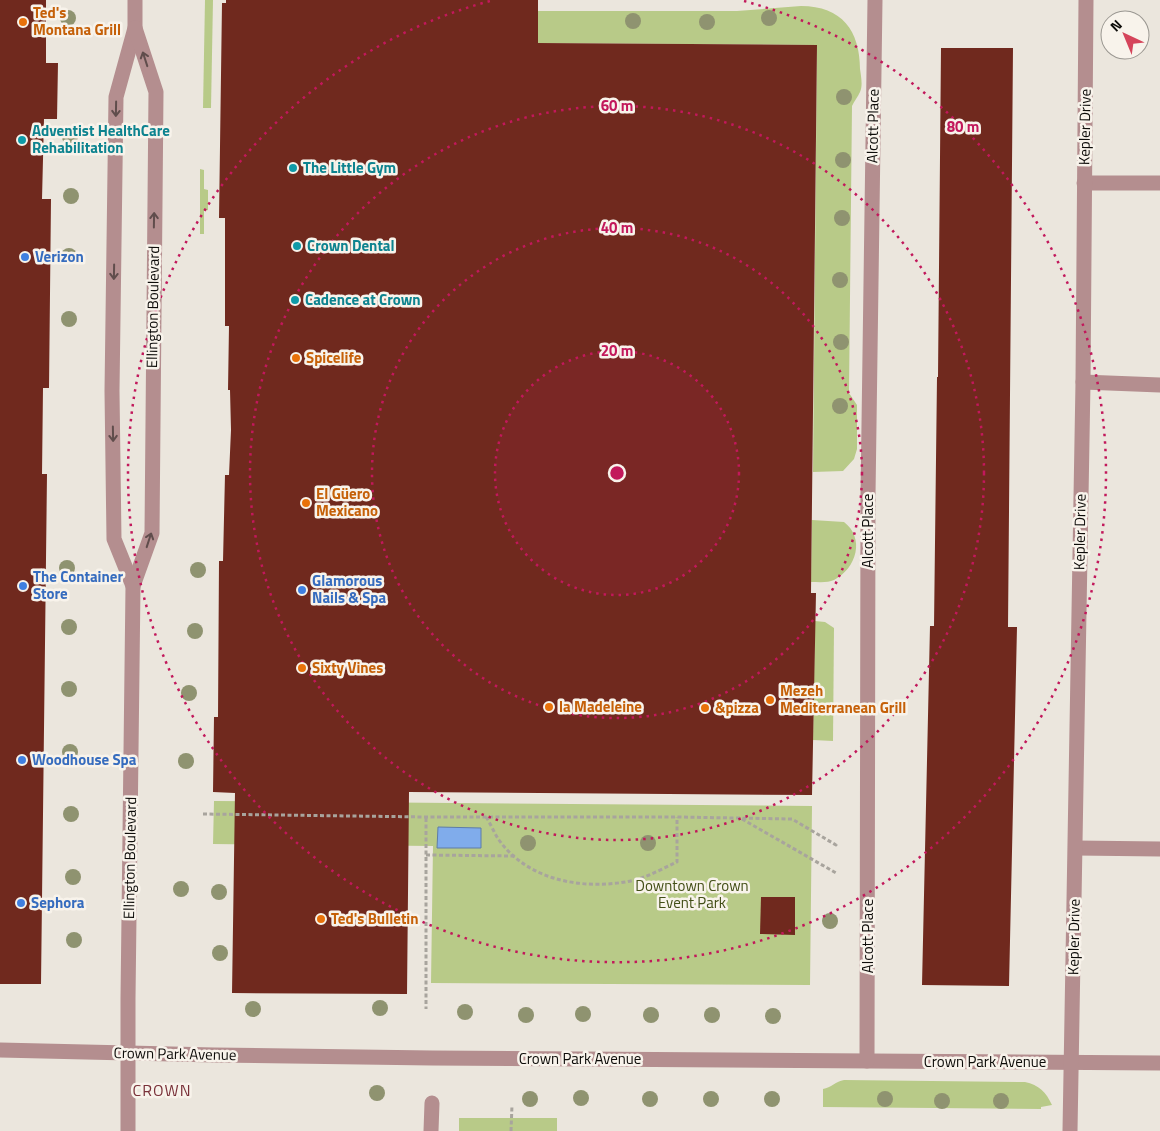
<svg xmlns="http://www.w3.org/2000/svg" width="1160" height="1131" viewBox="0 0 1160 1131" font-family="'Titillium Web',sans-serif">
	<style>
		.green { fill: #b8ca88 }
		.water { fill: #80aceb; stroke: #5e7ca7 }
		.building { fill: #70291e }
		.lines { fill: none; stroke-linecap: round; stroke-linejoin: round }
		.path { stroke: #a8a49d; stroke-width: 3; stroke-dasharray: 4 2.5; stroke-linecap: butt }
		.minor { stroke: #b48e8f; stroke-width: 15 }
		.tree { fill: #8f9370 }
		.oneway { stroke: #604d4c }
		.ring { fill: none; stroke: #c2185b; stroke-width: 2.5; stroke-dasharray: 2.5 5 }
		.food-dot { fill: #e8710a; stroke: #f8f3eb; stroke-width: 2 }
		.culture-dot { fill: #0f9aa8; stroke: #f8f3eb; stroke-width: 2 }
		.shop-dot { fill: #3f7fe0; stroke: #f8f3eb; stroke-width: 2 }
		.labels { text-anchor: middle; stroke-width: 5; stroke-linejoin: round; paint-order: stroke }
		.food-label { font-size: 15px; font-weight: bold; fill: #c56008; stroke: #f8f3eb; text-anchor: start }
		.street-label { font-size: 15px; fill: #0d0c09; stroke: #f8f3eb }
		.culture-label { font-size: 15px; font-weight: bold; fill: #0d838f; stroke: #f8f3eb; text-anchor: start }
		.shop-label { font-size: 15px; font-weight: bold; fill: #366cbe; stroke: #f8f3eb; text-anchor: start }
		.park-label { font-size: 15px; fill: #434f17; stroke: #f8f3eb }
		.neighbourhood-label { font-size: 16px; letter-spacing: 1px; fill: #793139; stroke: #f8f3eb }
		.centre { fill: #c2185b; stroke: #f8f3eb; stroke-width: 2.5 }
		.ring-label { font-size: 15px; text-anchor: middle; font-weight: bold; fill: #c2185b; stroke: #f8f3eb; stroke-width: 5; stroke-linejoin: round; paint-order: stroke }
	</style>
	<rect width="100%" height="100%" fill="#ebe6dd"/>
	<g class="green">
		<path d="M205,0H213L211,108H203Z"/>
		<path d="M801,6C842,6 860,31 860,69C861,76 863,86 860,92C858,97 854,101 852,106L849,393L857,405V449L854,459L843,471L813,472L817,45L538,43V11H737Z"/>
		<path d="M200,169L204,170V189L208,190V210L204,211V234H200Z"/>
		<path d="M812,520L844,522C865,538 857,568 834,580C828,583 819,582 811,582Z"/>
		<path d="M815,621L825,622L834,628L833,741L813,740Z"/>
		<path d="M214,801L812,806L810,985L431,983L433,846L213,844Z"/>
		<path d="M844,1080L1025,1082C1039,1085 1046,1092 1052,1105L1041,1107V1109L823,1107V1089C831,1088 836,1081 844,1080Z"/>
		<rect x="459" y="1118" width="98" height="13"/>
	</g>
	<path class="water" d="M438,827L481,828V848H437Z"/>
	<g class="building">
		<path d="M0,0H46V63H58L57,119H44L42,199H51L49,388H43L42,474H47L41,984H0Z"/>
		<path d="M226,0H538V43L817,45L811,593H816L812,795L409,792L407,994L232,993L235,793L213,792L214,717H218L219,561H223L225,475H229L231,430L230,390H228L229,326H225V218H219L222,3H226Z"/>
		<path d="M941,48H1013L1008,627H1017L1009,986L922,985L930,626H934L937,377H938Z"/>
		<path d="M761,897H795V935L760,934Z"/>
	</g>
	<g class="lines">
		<g class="path">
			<path d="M203,814L426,817H677L792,819L836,845V844"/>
			<path d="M486,817C491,824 494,833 499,840C529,882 587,891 635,880C649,876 664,868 677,862V817"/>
			<path d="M426,818V1009"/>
			<path d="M742,819L836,873"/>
			<path d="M426,855L515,856"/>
			<path d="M511,1131L512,1105"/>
		</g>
		<g class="minor">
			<path d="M1084,183H1160"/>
			<path d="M1083,382L1160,385"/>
			<path d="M133,586L114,539L112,391L116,97L135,28V0"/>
			<path d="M1076,848L1160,849"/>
			<path d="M0,1050L214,1055L432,1058L1160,1063"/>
			<path d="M867,1061L868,495L875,0"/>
			<path d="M128,1131V999L133,586L152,533L156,92L135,28"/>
			<path d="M431,1131L432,1103"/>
			<path d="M1070,1131L1083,382L1086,0"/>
		</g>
	</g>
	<g class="tree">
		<circle cx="68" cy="18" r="8"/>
		<circle cx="769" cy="18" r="8"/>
		<circle cx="633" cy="21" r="8"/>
		<circle cx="707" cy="22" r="8"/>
		<circle cx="844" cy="97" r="8"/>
		<circle cx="70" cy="137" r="8"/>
		<circle cx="843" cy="160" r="8"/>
		<circle cx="71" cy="196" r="8"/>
		<circle cx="842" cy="218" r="8"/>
		<circle cx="69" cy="256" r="8"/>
		<circle cx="840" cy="280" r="8"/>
		<circle cx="69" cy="319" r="8"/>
		<circle cx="841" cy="342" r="8"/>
		<circle cx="840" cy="406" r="8"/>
		<circle cx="67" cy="568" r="8"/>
		<circle cx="198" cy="570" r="8"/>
		<circle cx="69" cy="627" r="8"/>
		<circle cx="195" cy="631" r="8"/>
		<circle cx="69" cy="689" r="8"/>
		<circle cx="189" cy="693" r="8"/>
		<circle cx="70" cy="752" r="8"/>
		<circle cx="186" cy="761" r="8"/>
		<circle cx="71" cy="814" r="8"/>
		<circle cx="528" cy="843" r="8"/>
		<circle cx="648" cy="843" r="8"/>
		<circle cx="73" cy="877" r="8"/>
		<circle cx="181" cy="889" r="8"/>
		<circle cx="219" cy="892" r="8"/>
		<circle cx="830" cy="921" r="8"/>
		<circle cx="74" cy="940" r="8"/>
		<circle cx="220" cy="953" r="8"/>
		<circle cx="380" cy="1008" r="8"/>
		<circle cx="253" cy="1009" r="8"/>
		<circle cx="465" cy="1012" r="8"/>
		<circle cx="583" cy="1014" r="8"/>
		<circle cx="526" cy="1015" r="8"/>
		<circle cx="651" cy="1015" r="8"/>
		<circle cx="712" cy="1015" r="8"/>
		<circle cx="773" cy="1016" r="8"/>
		<circle cx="377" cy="1093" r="8"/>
		<circle cx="581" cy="1098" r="8"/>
		<circle cx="530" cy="1099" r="8"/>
		<circle cx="650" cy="1099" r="8"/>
		<circle cx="711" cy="1099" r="8"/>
		<circle cx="772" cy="1099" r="8"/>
		<circle cx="885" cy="1099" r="8"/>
		<circle cx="942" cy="1101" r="8"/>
		<circle cx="1001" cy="1101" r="8"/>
	</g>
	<defs><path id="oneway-shaft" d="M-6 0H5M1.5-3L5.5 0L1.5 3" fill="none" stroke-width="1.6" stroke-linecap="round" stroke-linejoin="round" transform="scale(1.25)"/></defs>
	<g class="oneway">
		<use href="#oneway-shaft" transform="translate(145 59) rotate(-108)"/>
		<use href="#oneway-shaft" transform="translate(116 109) rotate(91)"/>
		<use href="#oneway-shaft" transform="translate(154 220) rotate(-89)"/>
		<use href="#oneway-shaft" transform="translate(114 272) rotate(91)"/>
		<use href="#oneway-shaft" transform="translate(113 434) rotate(89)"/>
		<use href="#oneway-shaft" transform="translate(149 540) rotate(-72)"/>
	</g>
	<circle cx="617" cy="473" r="122" fill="#c2185b" fill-opacity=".12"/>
	<g class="ring">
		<circle cx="617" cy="473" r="122"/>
		<circle cx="617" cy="473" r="245"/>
		<circle cx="617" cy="473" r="367"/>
		<path d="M744 1A489 489 0 1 1 490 1"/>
	</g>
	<g class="food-dot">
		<circle cx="23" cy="22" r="5"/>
		<circle cx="296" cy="358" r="5"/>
		<circle cx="306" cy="503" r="5"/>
		<circle cx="302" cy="668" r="5"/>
		<circle cx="770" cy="700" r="5"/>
		<circle cx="549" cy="707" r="5"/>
		<circle cx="705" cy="708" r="5"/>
		<circle cx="321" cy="919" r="5"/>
	</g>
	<g class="culture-dot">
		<circle cx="22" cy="140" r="5"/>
		<circle cx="293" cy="168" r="5"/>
		<circle cx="297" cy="246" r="5"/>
		<circle cx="295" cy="300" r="5"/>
	</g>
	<g class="shop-dot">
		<circle cx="25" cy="257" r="5"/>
		<circle cx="23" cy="586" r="5"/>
		<circle cx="302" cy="590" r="5"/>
		<circle cx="22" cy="760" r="5"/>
		<circle cx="21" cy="903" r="5"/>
	</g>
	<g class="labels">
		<g class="food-label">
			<text x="33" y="18">Ted's<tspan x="33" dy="17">Montana Grill</tspan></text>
			<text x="306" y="363">Spicelife</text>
			<text x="316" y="499">El Güero<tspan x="316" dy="17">Mexicano</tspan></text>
			<text x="312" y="673">Sixty Vines</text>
			<text x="780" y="696">Mezeh<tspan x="780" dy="17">Mediterranean Grill</tspan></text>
			<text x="559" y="712">la Madeleine</text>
			<text x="715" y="713">&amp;pizza</text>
			<text x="331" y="924">Ted's Bulletin</text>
		</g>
		<g class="street-label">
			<text transform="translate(873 126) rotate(-89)" y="5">Alcott Place</text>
			<text transform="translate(1085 127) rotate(-89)" y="5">Kepler Drive</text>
			<text transform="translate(153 307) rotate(-89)" y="5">Ellington Boulevard</text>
			<text transform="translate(868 531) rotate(-90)" y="5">Alcott Place</text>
			<text transform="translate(1080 532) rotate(-89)" y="5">Kepler Drive</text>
			<text transform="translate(130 858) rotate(-89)" y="5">Ellington Boulevard</text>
			<text transform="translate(868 936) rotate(-90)" y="5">Alcott Place</text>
			<text transform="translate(1074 937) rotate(-89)" y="5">Kepler Drive</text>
			<text transform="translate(175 1054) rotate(1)" y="5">Crown Park Avenue</text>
			<text x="580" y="1064">Crown Park Avenue</text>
			<text x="985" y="1067">Crown Park Avenue</text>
		</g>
		<g class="culture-label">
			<text x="32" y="136">Adventist HealthCare<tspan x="32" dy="17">Rehabilitation</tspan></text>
			<text x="303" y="173">The Little Gym</text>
			<text x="307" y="251">Crown Dental</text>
			<text x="305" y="305">Cadence at Crown</text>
		</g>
		<g class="shop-label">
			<text x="35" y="262">Verizon</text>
			<text x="33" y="582">The Container<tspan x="33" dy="17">Store</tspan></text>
			<text x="312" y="586">Glamorous<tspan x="312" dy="17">Nails &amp; Spa</tspan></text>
			<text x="32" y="765">Woodhouse Spa</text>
			<text x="31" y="908">Sephora</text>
		</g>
		<g class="park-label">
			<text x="692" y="891">Downtown Crown<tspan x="692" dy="17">Event Park</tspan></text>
		</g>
		<g class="neighbourhood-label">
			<text x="162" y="1096">CROWN</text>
		</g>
	</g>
	<circle cx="617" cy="473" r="8" class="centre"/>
	<g class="ring-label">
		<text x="617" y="111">60 m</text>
		<text x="963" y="132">80 m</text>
		<text x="617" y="233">40 m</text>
		<text x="617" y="356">20 m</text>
	</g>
	<g transform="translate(1125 35) rotate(316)"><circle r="24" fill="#f8f3eb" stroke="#9a9791"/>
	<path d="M0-4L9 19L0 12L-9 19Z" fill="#d5445a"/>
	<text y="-8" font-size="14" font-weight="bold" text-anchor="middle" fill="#0d0c09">N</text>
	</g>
</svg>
